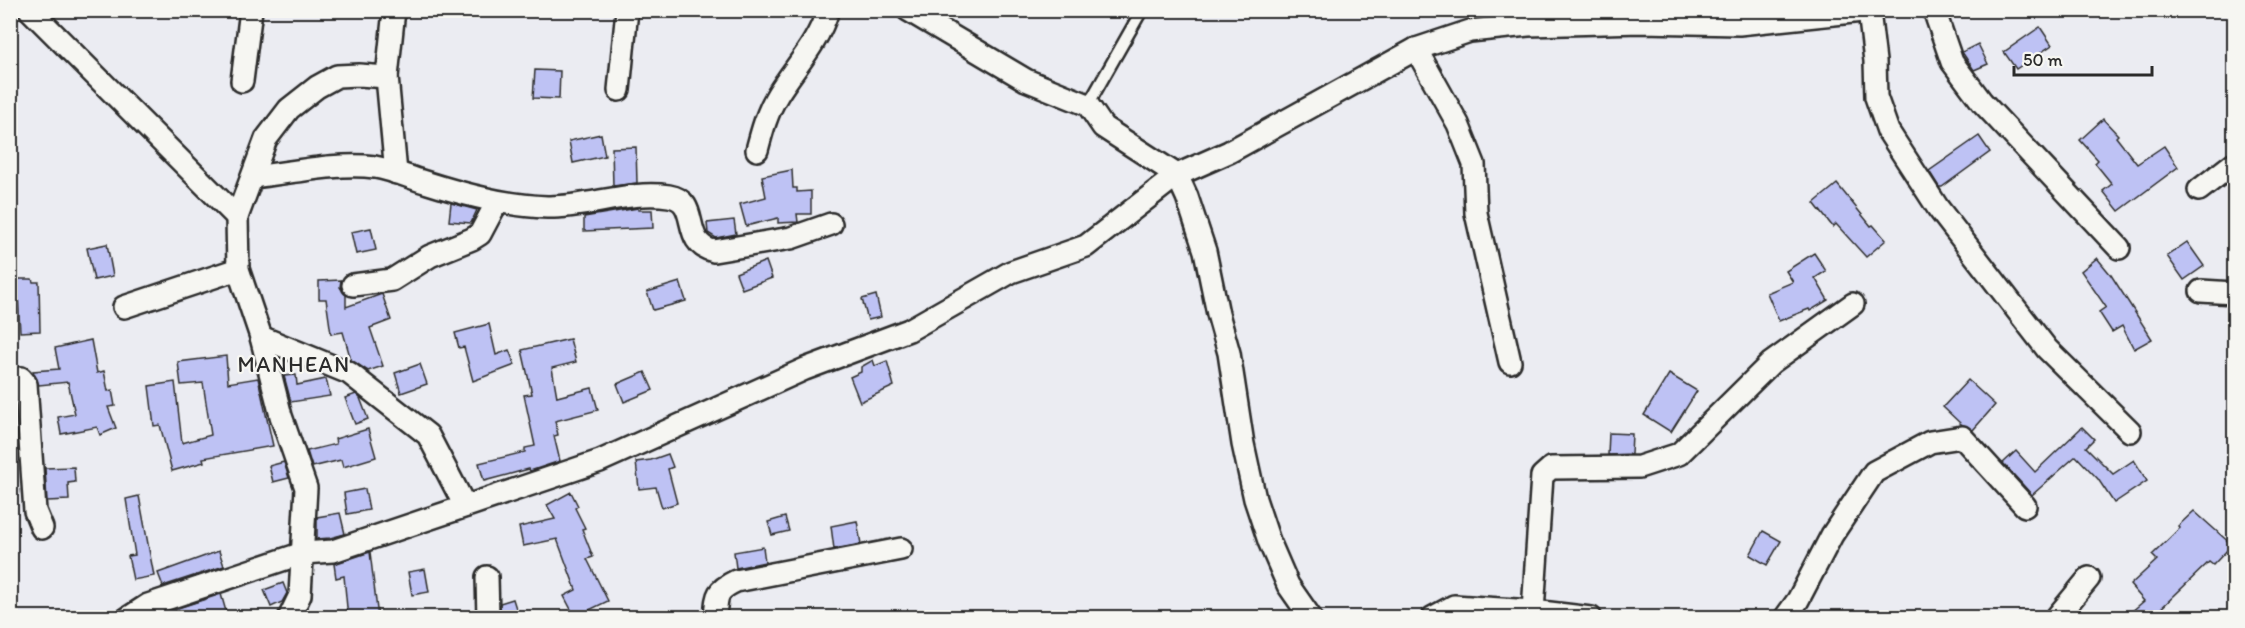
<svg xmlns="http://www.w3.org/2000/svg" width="2245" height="628" viewBox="0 0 2245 628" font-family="Itim,sans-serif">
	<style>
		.building { fill: #bec2f4; stroke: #2b2b2b; stroke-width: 1.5 }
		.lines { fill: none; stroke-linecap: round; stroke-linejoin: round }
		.service-casing { stroke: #2b2b2b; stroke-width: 15 }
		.minor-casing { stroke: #2b2b2b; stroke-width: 26 }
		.service { stroke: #f6f6f2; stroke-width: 10 }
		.minor { stroke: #f6f6f2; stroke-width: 21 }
		.labels { text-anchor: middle; stroke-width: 4.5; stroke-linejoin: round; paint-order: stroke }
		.quarter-label { font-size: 22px; letter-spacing: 1.5px; fill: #2b2b2b; stroke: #f6f6f2 }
	</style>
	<rect width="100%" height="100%" fill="#ebecf2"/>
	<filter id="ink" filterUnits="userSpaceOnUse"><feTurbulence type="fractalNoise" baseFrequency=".0167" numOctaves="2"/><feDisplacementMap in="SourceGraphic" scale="12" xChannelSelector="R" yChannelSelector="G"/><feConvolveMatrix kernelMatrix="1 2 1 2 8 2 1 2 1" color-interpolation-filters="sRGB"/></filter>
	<g filter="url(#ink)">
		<g class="building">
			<path d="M2040,27L2052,45L2016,69L2004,52Z"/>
			<path d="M1978,44L1988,64L1974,70L1962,52Z"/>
			<path d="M535,70L560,71L559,99L533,98Z"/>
			<path d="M2103,119L2118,135L2116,137L2137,164L2164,146L2178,167L2119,211L2103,191L2112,184L2095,163L2098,160L2080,140Z"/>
			<path d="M601,134L605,156L573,163L569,141Z"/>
			<path d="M1979,136L1990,152L1942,187H1939L1929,171Z"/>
			<path d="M636,147L637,183L613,186L612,148Z"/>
			<path d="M792,170L793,188H797V192L811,191V214H797L798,222L778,223V218L746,226L740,204L766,197L762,176Z"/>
			<path d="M1837,184L1871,226L1873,225L1886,240L1866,257L1836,224L1833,227L1814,203Z"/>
			<path d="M451,203L477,210L471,223L449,221Z"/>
			<path d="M638,208V210H652L653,228L584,231V217Z"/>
			<path d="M734,220L736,234L716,238L708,233L707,223Z"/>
			<path d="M371,228L376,250L356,254L351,232Z"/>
			<path d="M2187,242L2204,266L2184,280L2167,256Z"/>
			<path d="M107,244L113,276L94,280L87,248Z"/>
			<path d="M1814,253L1826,271L1815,278L1828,300L1810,311L1809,309L1779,321L1767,293L1793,282L1786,271Z"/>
			<path d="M2097,258L2111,275L2152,339L2134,349L2122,326L2112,332L2099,312L2106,307L2081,271Z"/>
			<path d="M766,261L772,278L742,289L736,273Z"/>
			<path d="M17,279H32L33,282H39L40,331L20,332Z"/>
			<path d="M341,280L340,287L346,295V307L382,294L391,320L370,328L383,366L368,371L351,360L343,332L331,334L326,299H319V281Z"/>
			<path d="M680,282L686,301L653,310L647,292Z"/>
			<path d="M876,295L881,317L868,320L862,299Z"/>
			<path d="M489,324L496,355L509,350L515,365L473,381L464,347L459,348L455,333Z"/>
			<path d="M570,339L576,362L552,368L557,397L592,388L598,410L555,421L558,435L554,436L560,461L530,471L529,469L484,481L479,463L525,452V448L535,446L524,395L532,394L522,350Z"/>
			<path d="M91,340L97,373L104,371L108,391L112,390L115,406L108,407L116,428L100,435L97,427L61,434L58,417L75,414L68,382L39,385L33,371L59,369L55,348Z"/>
			<path d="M226,356L228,383L258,378L273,446L203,458L204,462L172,471L160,425L154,426L149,386L175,382L182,443L211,435L203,383L181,385L178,362Z"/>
			<path d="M873,360L875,366L887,361L894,386L860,402L850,377L861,372V367Z"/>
			<path d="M420,364L427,384L401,393L395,373Z"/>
			<path d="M645,372L653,390L624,402L617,384Z"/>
			<path d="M1669,374L1697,391L1671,432L1644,415Z"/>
			<path d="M296,375L297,385L326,379L330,396L291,402L284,376Z"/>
			<path d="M1968,380L1995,405L1973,430L1961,424L1943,407Z"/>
			<path d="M356,394L360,398L368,419L355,424L345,398Z"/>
			<path d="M2082,427L2094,439L2086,447L2113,474L2134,460L2147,481L2114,503L2098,479L2076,456L2032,495L2003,463L2016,451L2035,472Z"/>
			<path d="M368,429L376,457L343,467L341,460L312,467L307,451L336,444L335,439Z"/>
			<path d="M1609,433L1632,434L1631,454L1608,455Z"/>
			<path d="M668,454L673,467L668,469L677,503L662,508L656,487L639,489L636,462L651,460Z"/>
			<path d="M284,462L289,478L273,482L269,466Z"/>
			<path d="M74,467L75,482L68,483L69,500L47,501L45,468Z"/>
			<path d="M365,489L369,510L347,514L344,493Z"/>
			<path d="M571,492L578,506L575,508L585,528L582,529L593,557L587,559L608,601L575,617L564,596L576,590L557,539L523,546L519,527L555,519L547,505Z"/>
			<path d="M139,496L154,576L133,580L128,556L135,555L126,499Z"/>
			<path d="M2194,511L2232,545L2213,565L2209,562L2151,618H2124L2144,601L2130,585L2157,560L2152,555L2180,528L2178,526Z"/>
			<path d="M340,513L345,534L330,538L317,539V517Z"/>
			<path d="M785,517L789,531L772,535L768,522Z"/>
			<path d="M857,521L861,544L834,549L831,526Z"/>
			<path d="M1763,531L1781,541L1767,565L1750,555Z"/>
			<path d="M763,547L765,562L736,568L734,552Z"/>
			<path d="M219,551L224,566L163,586L158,573Z"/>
			<path d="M370,552L378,618H348L344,576L336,578L334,564Z"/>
			<path d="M425,569L429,592L412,595L408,572Z"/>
			<path d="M283,583L287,593L282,602L271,607L264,590Z"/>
			<path d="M221,594L227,615L218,618H174L172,610Z"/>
			<path d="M513,599L519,618H501L500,603Z"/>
		</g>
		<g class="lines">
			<defs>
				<path id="service" d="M1088,105L1142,10"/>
				<g id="minor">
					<path d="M30,10L237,217"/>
					<path d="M908,10L1026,80L1088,105L1103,127L1177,175L1187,197L1205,251L1218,314L1229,353L1243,444L1255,499L1269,541L1288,585L1311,618"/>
					<path d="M1934,10L1952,62L1982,102L2119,248"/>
					<path d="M1869,11L1875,61L1876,97L1888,131L1938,208L2047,349L2130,431"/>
					<path d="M1416,49L1458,124L1474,164L1476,213L1510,362"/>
					<path d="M387,77L396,173"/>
					<path d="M242,81L251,10"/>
					<path d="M619,90L627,10"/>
					<path d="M757,150C762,131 767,112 778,94C796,65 817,45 828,10"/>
					<path d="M253,177C291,173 337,162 375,167C393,170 411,178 428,183C466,195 507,206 547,207C588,208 628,190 669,196C702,201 679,243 714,251L791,238L831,224"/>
					<path d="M2199,190L2234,163"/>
					<path d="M353,285L392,280L430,256L472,239L480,234L497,202"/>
					<path d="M2201,291L2234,293"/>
					<path d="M124,307L238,269"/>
					<path d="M261,337L349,373L428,435L465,506"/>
					<path d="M10,379L21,378L26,384L35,511L42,528"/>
					<path d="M487,577L488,618"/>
					<path d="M1533,611L1542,476L1551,468L1639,467L1679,454L1771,363L1853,304"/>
					<path d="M128,618L148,605L303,553L333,551L600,461L805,369L909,330L1011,272L1086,246L1177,175L1229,152L1416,49L1470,31L1528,25L1641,22L1739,24L1872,10"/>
					<path d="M289,618L300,595L306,488L281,416L261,337L238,269L237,217L266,139L289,109L317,87L337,76L359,75L387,77L394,10"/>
					<path d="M715,618C717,596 715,591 736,581L901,549"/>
					<path d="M1432,618L1454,606L1533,611L1591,618"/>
					<path d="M1785,618L1798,600L1832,535L1874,472L1930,442L1962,437L2025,506"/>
					<path d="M2056,618L2089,578"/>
				</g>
			</defs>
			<use href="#service" class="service-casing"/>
			<use href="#minor" class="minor-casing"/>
			<use href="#service" class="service"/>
			<use href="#minor" class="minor"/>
		</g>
	</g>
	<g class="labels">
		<g class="quarter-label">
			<text x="294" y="372">MANHEAN</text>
		</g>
	</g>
	<rect width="2245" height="628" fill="none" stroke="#f6f6f2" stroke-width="36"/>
	<rect x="18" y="18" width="2209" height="592" fill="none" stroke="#2b2b2b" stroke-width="2" filter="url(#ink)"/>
	<path d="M2014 66v9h138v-9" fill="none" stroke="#2b2b2b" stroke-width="3"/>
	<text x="2023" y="66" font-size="18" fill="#2b2b2b" stroke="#f6f6f2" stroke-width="4.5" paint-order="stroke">50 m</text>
</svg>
